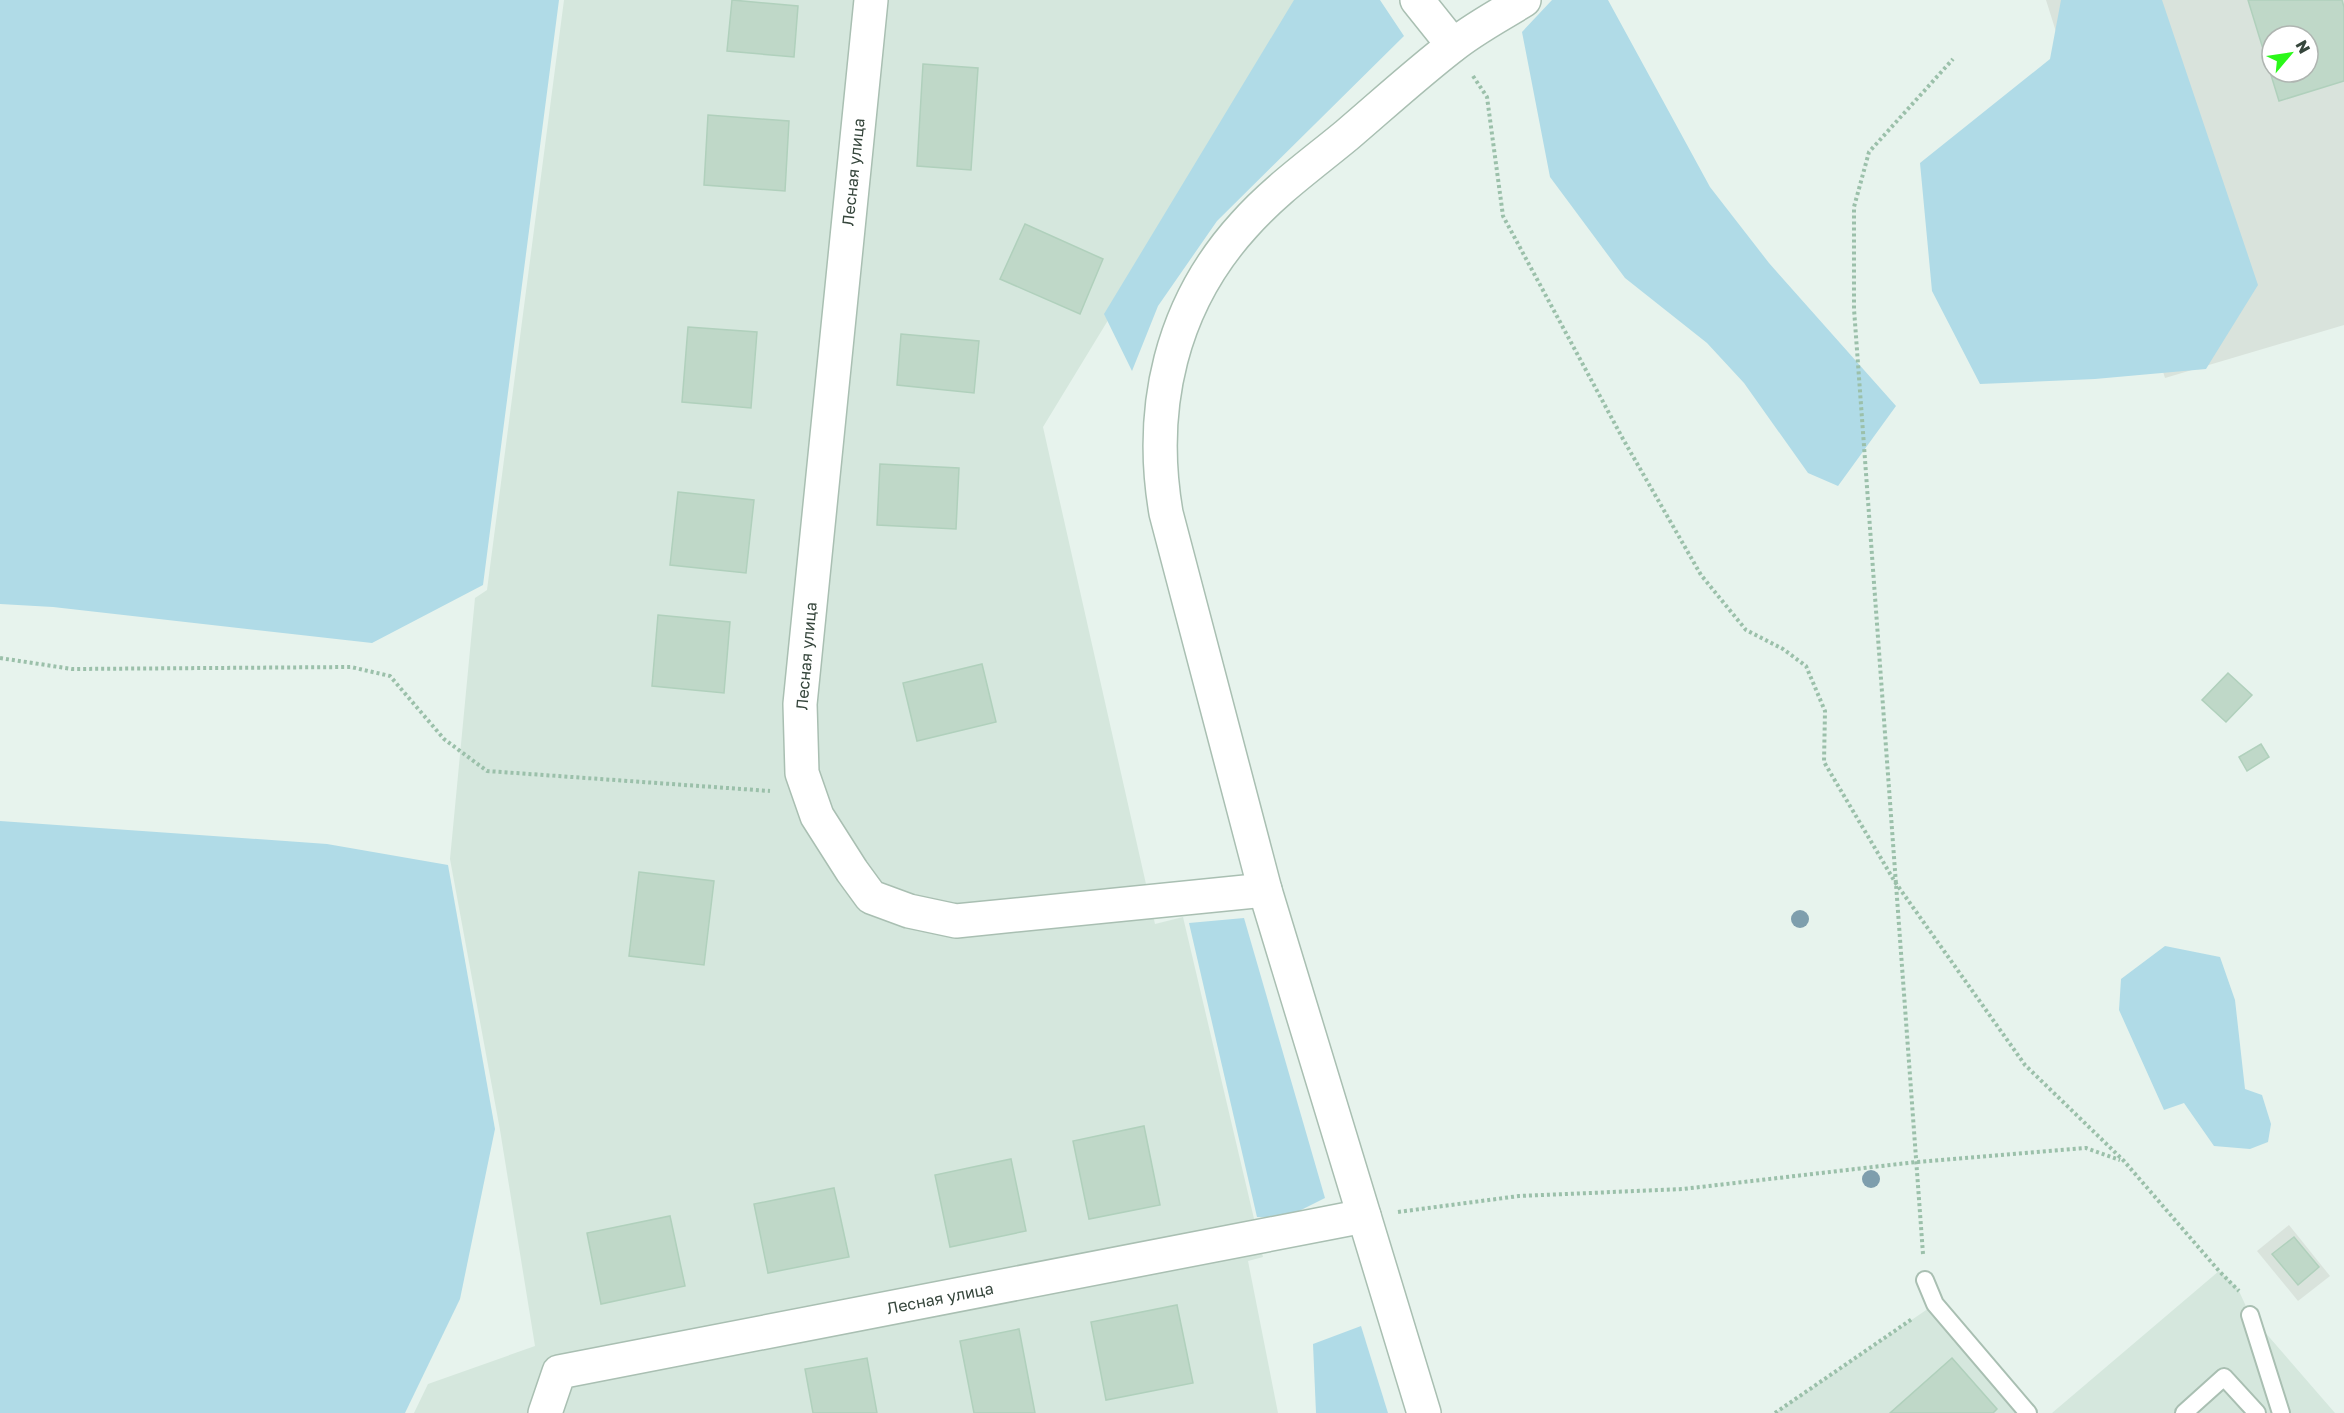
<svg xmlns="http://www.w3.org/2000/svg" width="2344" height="1413" viewBox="0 0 2344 1413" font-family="'Golos Text',sans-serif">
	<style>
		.residential { fill: #d5e7dd }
		.industrial { fill: #d9e3dc; fill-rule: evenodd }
		.green { fill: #b0dbe7 }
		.building { fill: #bfd8c8; stroke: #b0d0bc; stroke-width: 1.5; fill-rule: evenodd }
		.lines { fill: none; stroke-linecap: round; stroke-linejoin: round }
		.service-casing { stroke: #a9bfb2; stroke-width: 20 }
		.minor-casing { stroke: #a9bfb2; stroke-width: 36 }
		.tertiary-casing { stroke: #a9bfb2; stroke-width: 36 }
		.path { stroke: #9bc0aa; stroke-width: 4; stroke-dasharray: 3 3; stroke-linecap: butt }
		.service { stroke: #fff; stroke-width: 16 }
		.minor { stroke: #fff; stroke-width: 33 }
		.tertiary { stroke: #fff; stroke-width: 33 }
		.tree { fill: #7e9ead }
		.labels { text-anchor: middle; stroke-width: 4.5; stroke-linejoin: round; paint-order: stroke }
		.street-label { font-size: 16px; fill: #36463c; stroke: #fff }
	</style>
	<rect width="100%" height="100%" fill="#e7f3ed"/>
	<g class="residential">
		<path d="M564,0H1303L1043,427L1155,924L1183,917L1263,1257L1248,1261L1278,1413H414L428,1384L535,1346L500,1130L450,859L475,598L487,590Z"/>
		<path d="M2219,1271L2238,1289L2250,1315L2335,1413H2052Z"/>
		<path d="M1935,1304L2028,1413H1775Z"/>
	</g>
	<g class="industrial">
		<path d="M2046,0H2344V325L2165,378ZM2272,36H2308V72H2272Z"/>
		<path d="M2289,1225L2330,1276L2298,1301L2257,1251Z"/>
	</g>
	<g class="green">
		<path d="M0,0H559L483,585L372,643L53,607L0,604Z"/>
		<path d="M1294,0H1380L1404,36L1217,221L1158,306L1132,371L1104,314Z"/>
		<path d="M1552,0H1608L1710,187L1769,263L1896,406L1838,486L1808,473L1744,383L1707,343L1625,278L1550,177L1522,32Z"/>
		<path d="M2061,0H2162L2258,285L2206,369L2095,379L1980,384L1932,291L1920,163L2050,59Z"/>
		<path d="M0,821L327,844L448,865L495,1129L460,1299L405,1413H0Z"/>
		<path d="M1244,918L1325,1198L1285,1218L1257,1217L1189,923Z"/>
		<path d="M2165,946L2220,957L2235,1000L2245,1089L2262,1095L2271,1124L2268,1142L2250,1149L2214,1146L2184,1103L2164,1110L2119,1010L2121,979Z"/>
		<path d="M1361,1326L1388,1413H1316L1313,1344Z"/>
	</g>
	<g class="building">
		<path d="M732,0L798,6L794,57L727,51Z"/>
		<path d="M2248,0H2342L2344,7V81L2279,101ZM2272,36H2308V72H2272Z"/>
		<path d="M923,64L978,68L971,170L917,166Z"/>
		<path d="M708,115L789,121L785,191L704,185Z"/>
		<path d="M1025,224L1103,259L1080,314L1000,279Z"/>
		<path d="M688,327L757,332L751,408L682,402Z"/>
		<path d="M901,334L979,341L974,393L897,385Z"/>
		<path d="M880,464L959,468L956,529L877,525Z"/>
		<path d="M678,492L754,500L746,573L670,565Z"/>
		<path d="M658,615L730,622L724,693L652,686Z"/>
		<path d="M982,664L996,722L917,741L903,683Z"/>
		<path d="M2228,673L2252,695L2226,722L2202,700Z"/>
		<path d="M2261,744L2269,757L2247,771L2239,757Z"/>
		<path d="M639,872L714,881L704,965L629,956Z"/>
		<path d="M1144,1126L1160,1205L1089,1219L1073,1141Z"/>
		<path d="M1011,1159L1026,1231L950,1247L935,1175Z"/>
		<path d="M834,1188L849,1257L768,1273L754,1204Z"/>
		<path d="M670,1216L685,1286L601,1304L587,1233Z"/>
		<path d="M2294,1237L2319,1267L2298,1285L2272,1254Z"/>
		<path d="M1177,1305L1193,1383L1106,1400L1091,1322Z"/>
		<path d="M1019,1329L1035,1413H974L960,1341Z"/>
		<path d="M867,1358L877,1413H813L805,1369Z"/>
		<path d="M1952,1358L1997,1409L1993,1413H1890Z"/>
	</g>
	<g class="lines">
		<defs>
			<g id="service">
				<path d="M1925,1280L1935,1304L2028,1413"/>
				<path d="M2250,1315L2281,1413"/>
				<path d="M2184,1413L2224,1377L2257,1413"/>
			</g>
			<g id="minor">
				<path d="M871,0L800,704L802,773L817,816L852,871L871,897L909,911L956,921L1265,890"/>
				<path d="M1417,0L1453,45"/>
				<path d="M545,1413L559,1372L1364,1216"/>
			</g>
			<path id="tertiary" d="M1424,1413L1265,890L1166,513C1148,408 1171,305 1244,225C1274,191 1312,164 1347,135C1381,106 1415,75 1451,47C1473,29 1500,15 1524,0"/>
		</defs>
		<use href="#service" class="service-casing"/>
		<use href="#minor" class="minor-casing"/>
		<use href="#tertiary" class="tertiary-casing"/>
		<g class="path">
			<path d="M1473,76L1487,97L1503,216L1623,439L1701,575L1746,630L1783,649L1806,666L1825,711L1824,762L1895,882L2025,1065L2124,1161L2219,1271L2239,1291"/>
			<path d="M0,658L72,669L351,667L390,676L444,739L487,771L770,791"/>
			<path d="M1398,1212L1519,1196L1683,1189L1916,1162L2086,1148L2120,1160"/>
			<path d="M1923,1254L1854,309V207L1869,152L1953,59"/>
			<path d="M1775,1413L1912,1319"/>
		</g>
		<use href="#service" class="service"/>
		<use href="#minor" class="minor"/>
		<use href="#tertiary" class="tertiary"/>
	</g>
	<g class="tree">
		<circle cx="1800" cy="919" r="9"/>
		<circle cx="1871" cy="1179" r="9"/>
	</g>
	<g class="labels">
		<g class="street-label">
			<text transform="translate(853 172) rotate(-84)" y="6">Лесная улица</text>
			<text transform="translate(806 656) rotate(-85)" y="6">Лесная улица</text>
			<text transform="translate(940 1298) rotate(-11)" y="6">Лесная улица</text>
		</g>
	</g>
	<g transform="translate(2290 54) rotate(61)"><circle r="28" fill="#ffffff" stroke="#afb5b1" stroke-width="1.5"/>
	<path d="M0-4.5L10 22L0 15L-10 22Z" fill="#2bf819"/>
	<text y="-9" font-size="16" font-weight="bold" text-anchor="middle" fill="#36463c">N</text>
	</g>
</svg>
